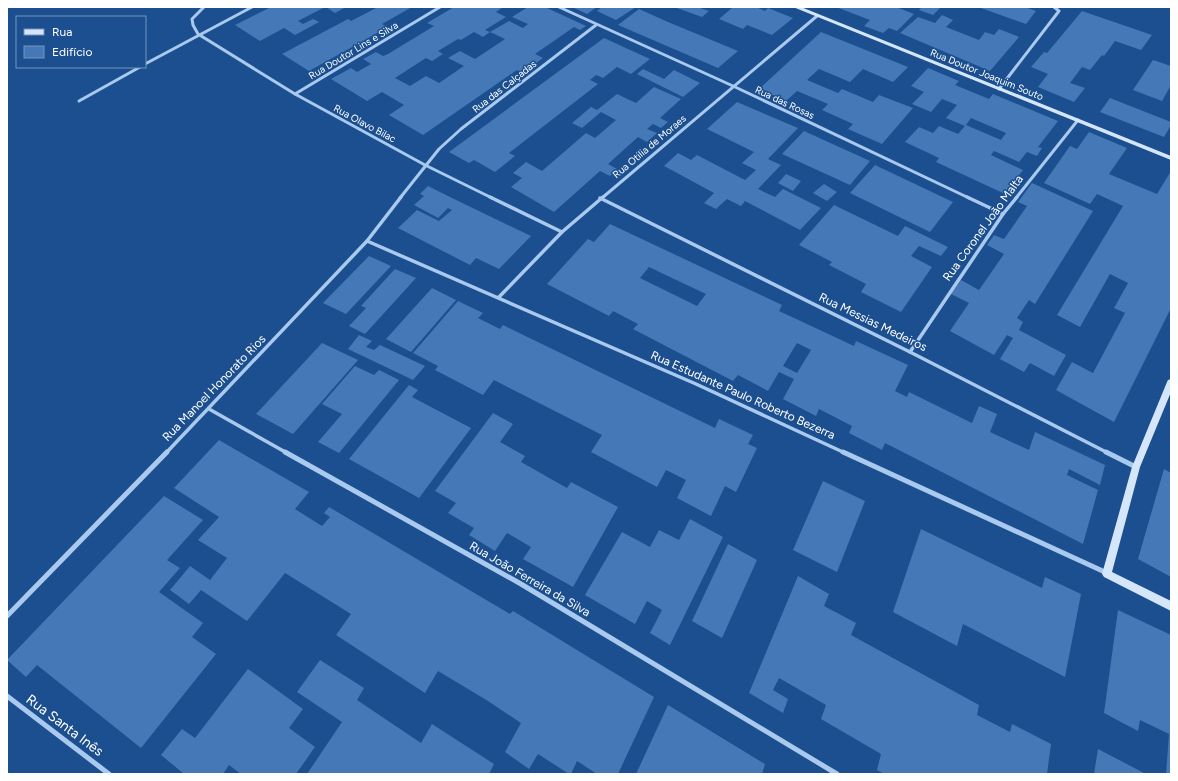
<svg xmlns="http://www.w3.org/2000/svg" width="1178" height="781" viewBox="0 0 1178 781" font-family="Figtree,sans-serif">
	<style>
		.building { fill: #4478b7; fill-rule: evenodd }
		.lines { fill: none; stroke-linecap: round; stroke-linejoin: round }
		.street-far2 { stroke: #a9c9ee; stroke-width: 3 }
		.street-far1 { stroke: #a9c9ee; stroke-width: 3.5 }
		.street { stroke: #a9c9ee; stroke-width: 5 }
		.secondary { fill: #d6e6fa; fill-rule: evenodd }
		.labels { text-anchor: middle; stroke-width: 3; stroke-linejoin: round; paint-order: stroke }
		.far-street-label { font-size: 10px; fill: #fff; stroke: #1b4f8f }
		.street-label { font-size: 12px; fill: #fff; stroke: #1b4f8f }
		.near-street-label { font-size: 14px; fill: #fff; stroke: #1b4f8f }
	</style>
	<rect width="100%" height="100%" fill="#1b4f8f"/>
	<g class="building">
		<path d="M271,7H325L298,21L303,24L313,19L319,22L295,35L284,28L260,41L235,25Z"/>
		<path d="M326,7H346L335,13Z"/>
		<path d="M378,7H412L382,24L388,27L309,71L282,54L348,19L351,21Z"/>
		<path d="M454,7H503L496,12L506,17L485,30L490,32L483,37L474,32L461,40L458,39L438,51L443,54L432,61L426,58L395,78L410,86L426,76L439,83L464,66L448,58L460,51L475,59L505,39L490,32L509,21L523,28L528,24L512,17L528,7H545L586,26L580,30L574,27L535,54L543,58L522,73L517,70L423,135L389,115L404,105L382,92L367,101L331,79L351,68L357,72L371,64L363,59L376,52L383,56L388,54L434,26L427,23Z"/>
		<path d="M572,7H597L587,14Z"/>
		<path d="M602,7H636L616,20L597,11Z"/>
		<path d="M674,7H697L709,11L702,17Z"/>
		<path d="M733,7H756L765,11L768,8L793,18L772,35L747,25L743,29L719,19Z"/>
		<path d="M836,7H896L914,14L897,31L889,28L883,33L864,26L870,20Z"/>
		<path d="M922,7H941L933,15L919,10Z"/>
		<path d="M978,7H1025L1036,11L1026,24Z"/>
		<path d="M639,9L668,22L738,51L718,68L618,25Z"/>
		<path d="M1082,11L1152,35L1141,50L1115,41L1104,56L1102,55L1090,70L1082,67L1070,83L1085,88L1074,102L1038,87L1048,74L1031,67L1044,52L1047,53Z"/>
		<path d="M942,15L953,20L946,27L979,40L985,32L994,35L999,29L1019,37L990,71L900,33L918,17L935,23Z"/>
		<path d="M821,32L908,67L893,82L863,69L850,82L819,69L807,80L838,93L842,89L873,102L879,95L913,108L882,144L848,129L853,124L822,110L828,104L797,91L786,101L759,89Z"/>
		<path d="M604,38L650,59L631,74L617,67L603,78L596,75L590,80L598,84L509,153L515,156L495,172L474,160L469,163L449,152Z"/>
		<path d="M1153,60L1171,66V85L1162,101L1133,90Z"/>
		<path d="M928,68L959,81L955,85L989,99L993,94L1058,121L1038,147L1042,148L1037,156L1027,152L1019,162L994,151L991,155L1023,170L1005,194L936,162L939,158L905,142L919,127L933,133L939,126L958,134L965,126L946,118L957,105L942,99L931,112L912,104L924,92L911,86ZM971,118L1006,133L1001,140L966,125Z"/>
		<path d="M643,69L664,79L674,70L700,83L683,97L637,74Z"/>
		<path d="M654,87L681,99L660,118L668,122L661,128L653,124L647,129L657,133L647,142L638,137L608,164L617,169L610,176L600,171L554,212L511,187L522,178L513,173L526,162L542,171L586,133L595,138L616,120L601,112L582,128L572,123L591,107L597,110L617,94L636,103Z"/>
		<path d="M1110,98L1171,122V125L1164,137L1100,112Z"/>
		<path d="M737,102L798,128L768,159L781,165L758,189L775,197L783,189L821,208L800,230L745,201L741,206L727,199L716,209L704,203L714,193L664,166L678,153L691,160L697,155L745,180L756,170L742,163L754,152L707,129Z"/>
		<path d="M804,131L870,161L850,185L782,154Z"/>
		<path d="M1089,132L1127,148L1109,174L1157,194L1171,171V308L1114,422L1056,390L1072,362L1093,373L1125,313L1114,308L1128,283L1110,274L1080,327L1057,315L1123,206L1097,194L1090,204L1044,183L1070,146L1077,149Z"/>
		<path d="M875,165L953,202L930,232L850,193Z"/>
		<path d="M786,174L801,181L793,191L778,183Z"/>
		<path d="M1032,183L1093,211L1035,304L1029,300L1017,318L1023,322L1019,330L1066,355L1054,376L1030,363L1024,372L1000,359L1013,338L1007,335L994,355L950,331L969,303L951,294L961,280L979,290L1004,254L987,245L994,235L1004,239L1027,206L1018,202Z"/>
		<path d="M824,184L837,192L827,201L813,193Z"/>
		<path d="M428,186L452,198L531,236L499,269L476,258L470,265L398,228L417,210L439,221L452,210L448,208L438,218L414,205L424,196L420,194Z"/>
		<path d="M834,205L898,236L905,226L948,247L941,256L919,246L911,256L932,267L901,312L861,292L866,284L829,265L832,262L799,245Z"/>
		<path d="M610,224L782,305L779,311L822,331L854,346L856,341L908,365L895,391L907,397L909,392L972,423L979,406L997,414L990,432L1029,450L1035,432L1105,465L1100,485L1069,469L1067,475L1098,490L1083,544L885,443L882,450L849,433L852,426L819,409L816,416L783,399L794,379L779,372L768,391L738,375L733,381L633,329L638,324L613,311L609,316L547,284L588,239L594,242ZM649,267L672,278L706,294L697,306L640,278ZM797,343L811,350L797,373L783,366Z"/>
		<path d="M369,256L391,266L346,314L323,303Z"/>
		<path d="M395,269L416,278L365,334L349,326L366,308L361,306Z"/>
		<path d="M432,288L456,300L411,352L386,339Z"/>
		<path d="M458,301L483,313L478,318L500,329L503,325L715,428L719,419L753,435L748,444L757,448L736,492L725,486L711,516L677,498L686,480L666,470L657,487L591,452L602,435L494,380L483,395L435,370L438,366L413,353Z"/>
		<path d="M359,335L372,341L366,347L374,350L380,345L425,366L413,380L348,349Z"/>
		<path d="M322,343L358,360L293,434L256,414Z"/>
		<path d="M355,366L374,375L379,370L399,380L339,453L318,442L342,414L322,404Z"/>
		<path d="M409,385L418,390L412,397L471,428L419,498L349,459Z"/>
		<path d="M493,413L513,424L500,442L525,456L521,462L567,488L571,482L618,507L573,587L523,559L531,547L507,533L495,551L469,535L474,528L448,513L456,503L435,491Z"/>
		<path d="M219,440L309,492L295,509L322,526L330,517L324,513L329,507L510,614L513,611L654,697L618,774H597L577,761L571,774H569L538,754L529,769L505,752L521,723L488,701L438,671L425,693L336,635L351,614L285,573L247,621L201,590L189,604L170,590L190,566L210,580L227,558L198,540L219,517L174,488Z"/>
		<path d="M1164,469L1171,473V577L1138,559Z"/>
		<path d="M823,481L865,501L837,572L793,550Z"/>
		<path d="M164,496L203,520L167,560L180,568L159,592L203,623L192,637L216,654L141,748L37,665L26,677L7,660Z"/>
		<path d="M690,519L723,537L670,645L650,633L662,610L647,601L635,624L585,595L622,532L650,547L659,530L679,540Z"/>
		<path d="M921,529L1042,588L1045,577L1081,594L1065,677L963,624L957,646L893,612Z"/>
		<path d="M728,544L757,560L722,638L692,621Z"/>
		<path d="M798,576L829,594L824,606L856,623L851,635L979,705L977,715L1010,732L1012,724L1051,744L1047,774H884L877,770L881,754L821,719L826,705L779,678L773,690L788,699L783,713L749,693Z"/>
		<path d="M1118,610L1171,635V774H1166L1169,734L1140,720L1138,731L1104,713Z"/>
		<path d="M320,660L364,688L357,700L421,743L432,724L494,764L489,774H307L342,722L297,692Z"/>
		<path d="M248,669L303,709L289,728L315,747L296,774H241L229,765L223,774H184L161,755L182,729L195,738Z"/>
		<path d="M668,705L765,764L762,774H636Z"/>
		<path d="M1098,749L1146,774H1094Z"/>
	</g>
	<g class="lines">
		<g class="street-far2">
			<path d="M204,7L192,19L193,25L198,34L295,94L425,165L492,198"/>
			<path d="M559,7L733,86L969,198"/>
			<path d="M145,64L252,7"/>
			<path d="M999,89L1059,11L1054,7"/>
			<path d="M295,94L440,7"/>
			<path d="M79,101L140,67"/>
			<path d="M400,198L439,149L461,129L596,25"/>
			<path d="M602,198L817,16"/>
			<path d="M1016,198L1078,120"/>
		</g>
		<g class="street-far1">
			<path d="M490,197L562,232"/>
			<path d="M967,197L1003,214"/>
			<path d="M600,198L910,352L1108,453"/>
			<path d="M367,241L696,384L845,453"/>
			<path d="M499,297L562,232L603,197"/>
			<path d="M910,352L1003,214L1017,197"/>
			<path d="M209,409L287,453"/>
			<path d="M166,453L367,241L401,197"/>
		</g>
		<g class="street">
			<path d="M285,452L521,584L837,774"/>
			<path d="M843,452L1107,573"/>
			<path d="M1106,452L1136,467"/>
			<path d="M7,616L167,452"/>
			<path d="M7,696L109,774"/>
		</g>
		<g class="secondary">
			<path d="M793,7H801L1171,156V160Z"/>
			<path d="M1171,379V392L1140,467L1112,572L1171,601V611L1104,577L1102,574L1132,467L1167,382L1168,380Z"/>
		</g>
	</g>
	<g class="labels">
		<g class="far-street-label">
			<text transform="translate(353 50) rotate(-31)" y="4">Rua Doutor Lins e Silva</text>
			<text transform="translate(987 74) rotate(22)" y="4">Rua Doutor Joaquim Souto</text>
			<text transform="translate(504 86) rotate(-38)" y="4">Rua das Calçadas</text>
			<text transform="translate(785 102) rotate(25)" y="4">Rua das Rosas</text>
			<text transform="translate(365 123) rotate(28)" y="4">Rua Olavo Bilac</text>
			<text transform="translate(649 146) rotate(-40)" y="4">Rua Otilia de Moraes</text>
		</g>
		<g class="street-label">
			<text transform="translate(983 228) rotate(-54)" y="4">Rua Coronel João Malta</text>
			<text transform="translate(873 322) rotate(26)" y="4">Rua Messias Medeiros</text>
			<text transform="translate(214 388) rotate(-46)" y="4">Rua Manoel Honorato Rios</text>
			<text transform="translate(743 395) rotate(24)" y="4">Rua Estudante Paulo Roberto Bezerra</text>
			<text transform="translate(530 579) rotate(30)" y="4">Rua João Ferreira da Silva</text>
		</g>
		<g class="near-street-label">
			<text transform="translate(65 725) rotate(37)" y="5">Rua Santa Inês</text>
		</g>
	</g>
	<rect width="1178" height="781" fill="none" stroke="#ffffff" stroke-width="16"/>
	<rect x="16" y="16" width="130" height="52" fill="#1b4f8f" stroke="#7695bc"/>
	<rect x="24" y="29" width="20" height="6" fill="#d6e6fa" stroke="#7695bc"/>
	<text x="52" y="36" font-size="12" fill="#ffffff">Rua</text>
	<rect x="24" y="46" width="20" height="12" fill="#4478b7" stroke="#7695bc"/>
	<text x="52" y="56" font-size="12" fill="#ffffff">Edifício</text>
</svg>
